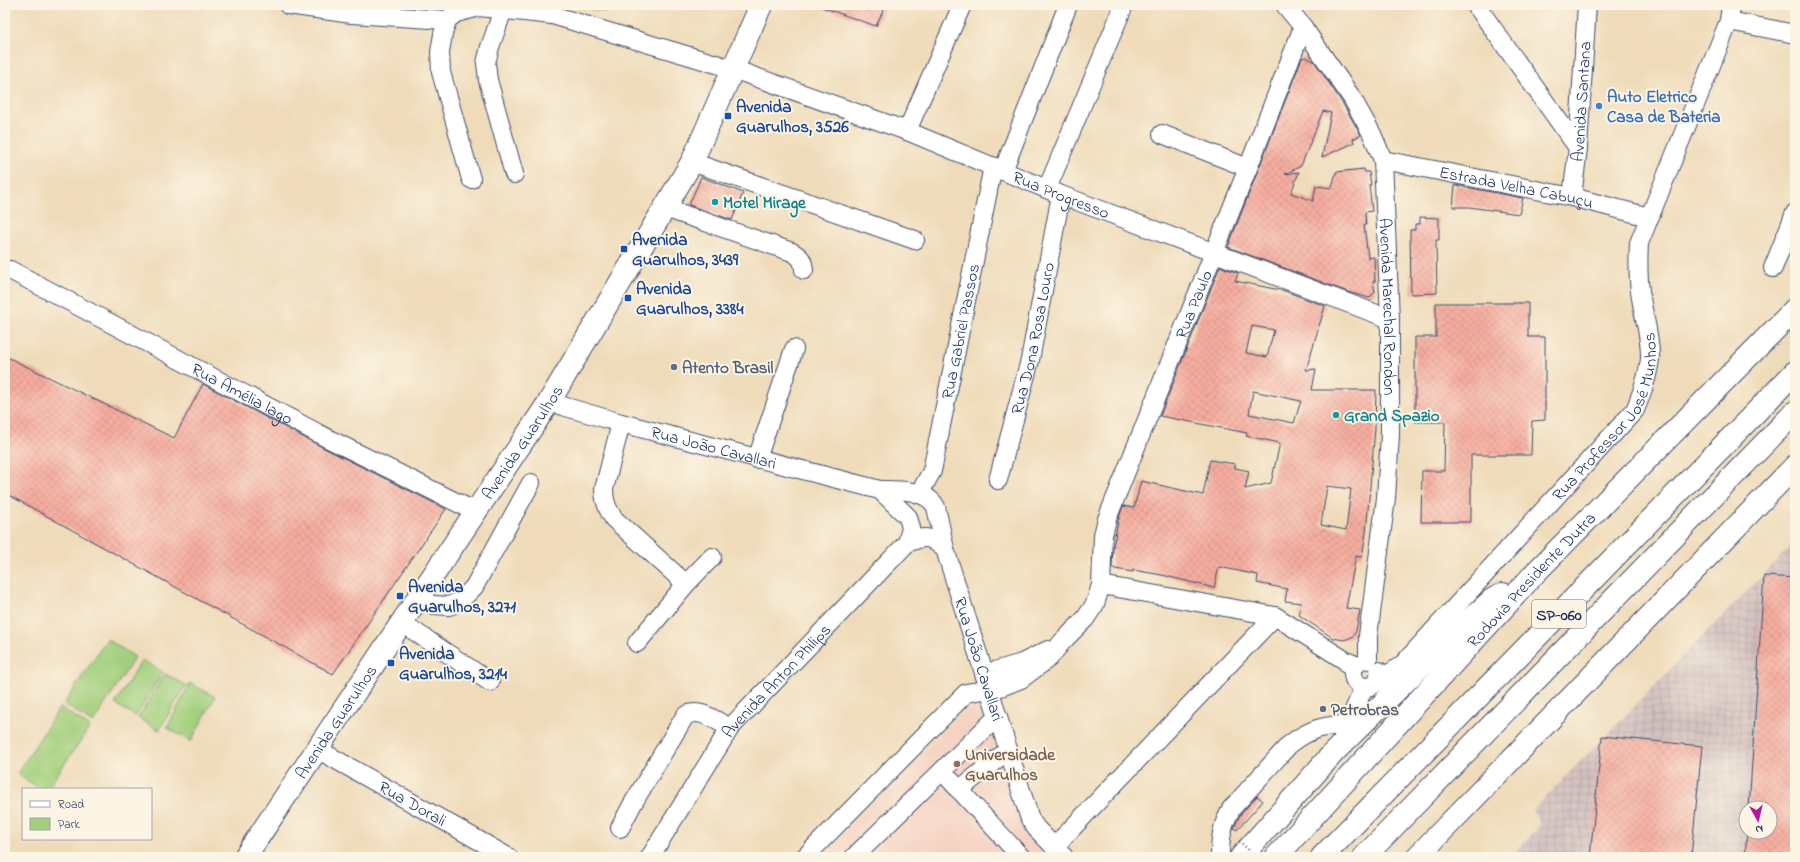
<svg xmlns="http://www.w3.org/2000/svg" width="1800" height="862" viewBox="0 0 1800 862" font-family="'Indie Flower',sans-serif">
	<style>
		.built { fill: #f5d2c2 }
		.industrial { fill: url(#industrial-grid); fill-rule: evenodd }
		.forest { fill: url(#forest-firs); stroke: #4e7065 }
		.park { fill: #a2cf7c; stroke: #5e7f6d }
		.building { fill: url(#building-cross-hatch); fill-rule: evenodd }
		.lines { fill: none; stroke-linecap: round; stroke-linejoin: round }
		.minor-casing { stroke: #3b496c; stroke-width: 20 }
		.major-casing { stroke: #3b496c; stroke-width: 24 }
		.highway-casing { stroke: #3b496c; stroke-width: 24 }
		.minor { stroke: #fff; stroke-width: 18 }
		.major { stroke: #fff; stroke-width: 22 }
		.highway { stroke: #fff; stroke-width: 22 }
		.path-bridge { stroke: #3b496c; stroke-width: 2.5; stroke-dasharray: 1 3; stroke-linecap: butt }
		.shop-dot { fill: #3f7fe0; stroke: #fcf5e5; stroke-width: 1.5 }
		.transit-dot { fill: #1a4fb4; stroke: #fcf5e5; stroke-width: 1.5 }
		.culture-dot { fill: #0f9aa8; stroke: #fcf5e5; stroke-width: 1.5 }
		.service-dot { fill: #5c6f8a; stroke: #fcf5e5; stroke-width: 1.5 }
		.education-dot { fill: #8d6e63; stroke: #fcf5e5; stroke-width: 1.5 }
		.labels { text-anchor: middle; stroke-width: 4; stroke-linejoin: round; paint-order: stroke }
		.shield { fill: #fcf5e5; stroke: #5e6a86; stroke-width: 1 }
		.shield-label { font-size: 16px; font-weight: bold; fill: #1b2f5e }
		.shop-label { font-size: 17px; font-weight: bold; fill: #366cbe; stroke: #fcf5e5; text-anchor: start }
		.street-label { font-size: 17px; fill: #1b2f5e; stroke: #fcf5e5 }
		.transit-label { font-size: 17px; font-weight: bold; fill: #164399; stroke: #fcf5e5; text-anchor: start }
		.culture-label { font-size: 17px; font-weight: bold; fill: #0d838f; stroke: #fcf5e5; text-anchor: start }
		.service-label { font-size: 17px; font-weight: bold; fill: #4e5e75; stroke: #fcf5e5; text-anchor: start }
		.education-label { font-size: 17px; font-weight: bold; fill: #785e54; stroke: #fcf5e5; text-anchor: start }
	</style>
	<defs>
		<pattern id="industrial-grid" width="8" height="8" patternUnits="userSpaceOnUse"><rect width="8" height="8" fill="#d1bfbd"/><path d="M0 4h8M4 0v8" fill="none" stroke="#b3a4a5"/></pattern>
		<pattern id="forest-firs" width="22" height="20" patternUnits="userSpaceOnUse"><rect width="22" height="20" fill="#81b26c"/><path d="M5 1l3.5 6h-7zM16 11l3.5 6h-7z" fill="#69915c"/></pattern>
		<pattern id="building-cross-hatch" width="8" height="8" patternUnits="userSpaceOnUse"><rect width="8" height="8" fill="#f6ad9f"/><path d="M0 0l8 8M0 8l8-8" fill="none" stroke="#d2958b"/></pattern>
	</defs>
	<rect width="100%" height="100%" fill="#fcf5e5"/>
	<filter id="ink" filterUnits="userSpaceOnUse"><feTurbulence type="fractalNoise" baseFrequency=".025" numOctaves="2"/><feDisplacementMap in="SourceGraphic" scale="8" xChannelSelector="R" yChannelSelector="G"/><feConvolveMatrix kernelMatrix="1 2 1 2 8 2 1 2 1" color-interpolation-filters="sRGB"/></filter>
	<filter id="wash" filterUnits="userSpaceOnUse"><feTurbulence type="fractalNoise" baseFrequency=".012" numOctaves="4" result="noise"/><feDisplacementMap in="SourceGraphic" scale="16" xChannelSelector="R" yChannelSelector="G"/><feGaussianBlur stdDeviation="0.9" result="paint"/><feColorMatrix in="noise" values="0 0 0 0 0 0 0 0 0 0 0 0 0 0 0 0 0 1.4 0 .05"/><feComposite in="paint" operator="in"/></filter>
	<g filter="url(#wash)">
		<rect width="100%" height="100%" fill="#efdbba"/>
		<path class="built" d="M980,697L1024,831L1050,857H819Z"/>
		<path class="industrial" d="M1795,542V857H1510L1541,825L1533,810ZM1746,808H1770V832H1746Z"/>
		<path class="forest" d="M569,5H611L608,12Z"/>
		<g class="park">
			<path d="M107,639L135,657L93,723L64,704Z"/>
			<path d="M142,660L163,672L136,716L115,704Z"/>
			<path d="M165,674L186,685L159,730L138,718Z"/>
			<path d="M190,683L215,697L191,741L167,728Z"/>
			<path d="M60,707L90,727L47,789H40L17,774Z"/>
		</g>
		<g id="blocks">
			<g class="building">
				<path d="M821,5H886L876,26L821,7Z"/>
				<path d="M1306,57L1315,62L1343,104L1361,135L1353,139L1354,143L1322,157L1331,113L1323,111L1301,166L1285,174L1299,172L1291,193L1313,201L1316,186L1332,188L1336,172L1364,169L1365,172H1369L1371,185H1369L1372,211L1365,212L1366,225H1364L1368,258L1374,257L1375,281H1373L1375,292L1369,298L1348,292L1228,247L1302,58Z"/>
				<path d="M701,177L743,193L732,220L689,205Z"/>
				<path d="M1455,185L1523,198L1519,214L1469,207H1453Z"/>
				<path d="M1420,217L1439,218V240H1436L1437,293L1411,294L1410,230H1415V224H1420Z"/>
				<path d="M1220,266L1238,273L1235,281L1285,291L1325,306L1306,370L1316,369L1312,390H1376L1375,428L1366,533L1362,557L1356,556L1346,608L1360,610L1356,631L1352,637L1344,640L1333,638L1299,615L1301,603L1285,601L1287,589L1257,583L1258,575L1219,567L1214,588L1162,575L1133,570V572L1115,569L1112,567L1113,547L1118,521L1123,506L1134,508L1141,481L1203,495L1210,460L1235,464V468L1249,471L1245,489L1271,483L1280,443L1246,436L1247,433L1160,416ZM1252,326L1274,330L1267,357L1246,353ZM1253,391L1301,401L1294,423L1249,414ZM1327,486L1351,489L1346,530L1321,525Z"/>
				<path d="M1436,303H1528V337H1545V420L1532,421L1531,455H1471V522H1421L1422,471H1444L1445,422H1415V337H1436Z"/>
				<path d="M5,356L174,438L203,384L322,447L446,509L333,674L5,493Z"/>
				<path d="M1764,576L1795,578V857H1745L1747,832H1770V808H1749Z"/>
				<path d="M1602,736L1702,746L1691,857H1590Z"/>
				<path d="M1257,796L1263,801L1237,830L1234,828L1240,815Z"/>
			</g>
		</g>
	</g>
	<g filter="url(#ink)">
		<use href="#blocks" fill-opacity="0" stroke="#3b496c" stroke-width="1"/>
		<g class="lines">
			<defs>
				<g id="minor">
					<path d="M288,5L352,14L447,20"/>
					<path id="s1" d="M1285,5L1303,27L1352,98L1372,134L1383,160L1390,319V435L1386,498L1368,636V660"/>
					<path d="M1476,5L1578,148"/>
					<path d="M503,10L490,47L486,63L488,80L514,174"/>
					<path d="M1729,21L1795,34"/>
					<path d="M907,131L962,5"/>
					<path d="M1162,134L1248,168"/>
					<path id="s2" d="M1383,160L1572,197L1649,217"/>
					<path d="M692,162L915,240"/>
					<path d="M1003,171L1068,5"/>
					<path id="s3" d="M471,179L441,72L440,52L443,34L447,20L456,13L479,7L552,15L733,69L907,131L1061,195L1390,319"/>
					<path d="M1047,189L1124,5"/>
					<path id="s4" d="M1572,197L1578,148L1587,5"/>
					<path d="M665,208L792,252C801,257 803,260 804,270"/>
					<path d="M1773,268L1795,213"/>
					<path id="s5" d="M10,270L327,438L476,512"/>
					<path id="s6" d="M549,402L621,423L880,490C899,490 926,489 936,507L945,549L1030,819L1036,828L1064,857"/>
					<path d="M621,423L604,489C604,501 607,509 614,519L686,584L637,643"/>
					<path d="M757,459L794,349"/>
					<path id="s7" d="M998,480L1030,360L1061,195"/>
					<path id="s8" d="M919,494L932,471L993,166"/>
					<path d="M907,543C927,535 929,536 945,549"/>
					<path d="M686,584L712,557"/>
					<path d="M1101,585L1275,616L1346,661L1356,665"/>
					<path d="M418,600L434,605L449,606L460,601L474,587L531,483"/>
					<path d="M402,623L490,682"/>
					<path d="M1346,661C1348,664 1352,668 1353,672C1353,675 1353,676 1354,679C1357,686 1366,689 1373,685C1378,681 1380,677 1379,671"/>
					<path d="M984,674L1022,663L1048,650"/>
					<path id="s9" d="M1377,682L1402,665L1635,410C1642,393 1648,377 1650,359C1651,339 1644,318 1641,298C1638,280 1638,261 1639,243L1729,21L1731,5"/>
					<path d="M1343,736L1364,687"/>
					<path id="s10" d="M317,749L508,857"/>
					<path d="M942,771L1021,857"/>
					<path d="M959,790L1008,750"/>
					<path d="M620,828L632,805L685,716C700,707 716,721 730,728"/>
					<path d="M1054,847L1275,616"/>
					<path id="s11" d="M650,857L730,728L907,543L911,528L908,517L880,490"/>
					<path id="s12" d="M805,857L966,693L1001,687L1021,679L1049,658L1062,642L1085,619L1095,604L1101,585L1103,535L1107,519L1248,168L1303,27"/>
					<path d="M854,857L998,716"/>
					<path d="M1220,857C1220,839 1222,825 1231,809L1289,745C1309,729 1324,725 1349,725"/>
				</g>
				<g id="major">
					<path id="s13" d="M245,857L549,402L692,162L761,5"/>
				</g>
				<g id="highway">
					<path d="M1241,857L1335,751L1448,639L1492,600L1503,594"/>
					<path id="s14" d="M1276,857L1537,571L1795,309"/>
					<path d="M1322,857L1795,372"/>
					<path d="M1364,857L1795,412"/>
					<path d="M1417,857L1795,466"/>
				</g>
			</defs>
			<use href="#minor" class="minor-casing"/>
			<use href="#major" class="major-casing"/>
			<use href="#highway" class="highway-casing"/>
			<use href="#minor" class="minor"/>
			<use href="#major" class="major"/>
			<use href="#highway" class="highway"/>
			<path class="path-bridge" d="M1239,841L1256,857"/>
		</g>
	</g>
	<circle class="shop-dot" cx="1599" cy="106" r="4"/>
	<g class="transit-dot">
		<rect x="724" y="112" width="8" height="8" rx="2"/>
		<rect x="620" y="245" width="8" height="8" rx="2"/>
		<rect x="624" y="294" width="8" height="8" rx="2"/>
		<rect x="396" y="592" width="8" height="8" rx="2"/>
		<rect x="387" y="659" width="8" height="8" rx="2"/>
	</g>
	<g class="culture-dot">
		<circle cx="715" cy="202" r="4"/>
		<circle cx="1336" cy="415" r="4"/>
	</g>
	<g class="service-dot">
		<circle cx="674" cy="367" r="4"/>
		<circle cx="1323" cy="709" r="4"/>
	</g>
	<circle class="education-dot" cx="957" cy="764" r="4"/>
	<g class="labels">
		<rect class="shield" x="1532" y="600" width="54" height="28" rx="3"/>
		<g class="shield-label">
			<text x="1559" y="620">SP-060</text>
		</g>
		<g class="shop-label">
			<text x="1607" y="102">Auto Eletrico<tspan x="1607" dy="20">Casa de Bateria</tspan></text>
		</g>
		<g class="street-label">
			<text dy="6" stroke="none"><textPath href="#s4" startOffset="96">Avenida Santana</textPath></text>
			<text dy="6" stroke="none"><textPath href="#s2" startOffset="136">Estrada Velha Cabuçu</textPath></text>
			<text dy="6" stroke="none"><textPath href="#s3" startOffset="813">Rua Progresso</textPath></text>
			<text dy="6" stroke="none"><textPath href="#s12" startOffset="711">Rua Paulo</textPath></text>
			<text dy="6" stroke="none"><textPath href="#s1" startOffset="331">Avenida Marechal Rondon</textPath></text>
			<text dy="6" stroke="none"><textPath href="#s8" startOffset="169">Rua Gabriel Passos</textPath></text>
			<text dy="6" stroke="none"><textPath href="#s7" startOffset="146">Rua Dona Rosa Louro</textPath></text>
			<text dy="6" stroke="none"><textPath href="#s5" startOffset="263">Rua Amélia lago</textPath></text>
			<text dy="6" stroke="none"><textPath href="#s9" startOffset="356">Rua Professor José Munhos</textPath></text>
			<text dy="6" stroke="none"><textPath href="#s13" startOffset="499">Avenida Guarulhos</textPath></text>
			<text dy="6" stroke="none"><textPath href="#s6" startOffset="171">Rua João Cavallari</textPath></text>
			<text dy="6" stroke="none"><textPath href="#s14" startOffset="377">Rodovia Presidente Dutra</textPath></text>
			<text dy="6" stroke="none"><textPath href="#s6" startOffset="562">Rua João Cavallari</textPath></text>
			<text dy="6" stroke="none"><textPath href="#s11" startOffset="218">Avenida Anton Philips</textPath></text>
			<text dy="6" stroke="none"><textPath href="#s13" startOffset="163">Avenida Guarulhos</textPath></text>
			<text dy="6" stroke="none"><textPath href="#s10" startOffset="110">Rua Dorali</textPath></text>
		</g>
		<g class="transit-label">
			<text x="736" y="112">Avenida<tspan x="736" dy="20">Guarulhos, 3526</tspan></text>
			<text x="632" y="245">Avenida<tspan x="632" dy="20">Guarulhos, 3439</tspan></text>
			<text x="636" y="294">Avenida<tspan x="636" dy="20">Guarulhos, 3384</tspan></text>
			<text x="408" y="592">Avenida<tspan x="408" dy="20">Guarulhos, 3271</tspan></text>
			<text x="399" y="659">Avenida<tspan x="399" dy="20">Guarulhos, 3214</tspan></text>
		</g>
		<g class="culture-label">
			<text x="723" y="208">Motel Mirage</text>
			<text x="1344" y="421">Grand Spazio</text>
		</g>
		<g class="service-label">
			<text x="682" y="373">Atento Brasil</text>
			<text x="1331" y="715">Petrobras</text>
		</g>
		<g class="education-label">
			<text x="965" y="760">Universidade<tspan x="965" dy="20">Guarulhos</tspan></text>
		</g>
	</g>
	<rect width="1800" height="862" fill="none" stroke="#fcf5e5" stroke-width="20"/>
	<rect x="22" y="788" width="130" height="52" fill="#fcf5e5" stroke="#a2a6af"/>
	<rect x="30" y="801" width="20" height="6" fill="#ffffff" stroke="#a2a6af"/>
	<text x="58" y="808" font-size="12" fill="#1b2f5e">Road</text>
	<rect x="30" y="818" width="20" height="12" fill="#a2cf7c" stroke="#a2a6af"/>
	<text x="58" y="828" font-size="12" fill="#1b2f5e">Park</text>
	<g transform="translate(1758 820) rotate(172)"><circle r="19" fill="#fcf5e5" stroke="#a2a6af"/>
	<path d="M0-3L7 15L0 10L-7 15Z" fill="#b5179e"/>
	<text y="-6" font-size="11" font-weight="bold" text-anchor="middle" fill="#1b2f5e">N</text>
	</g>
</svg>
